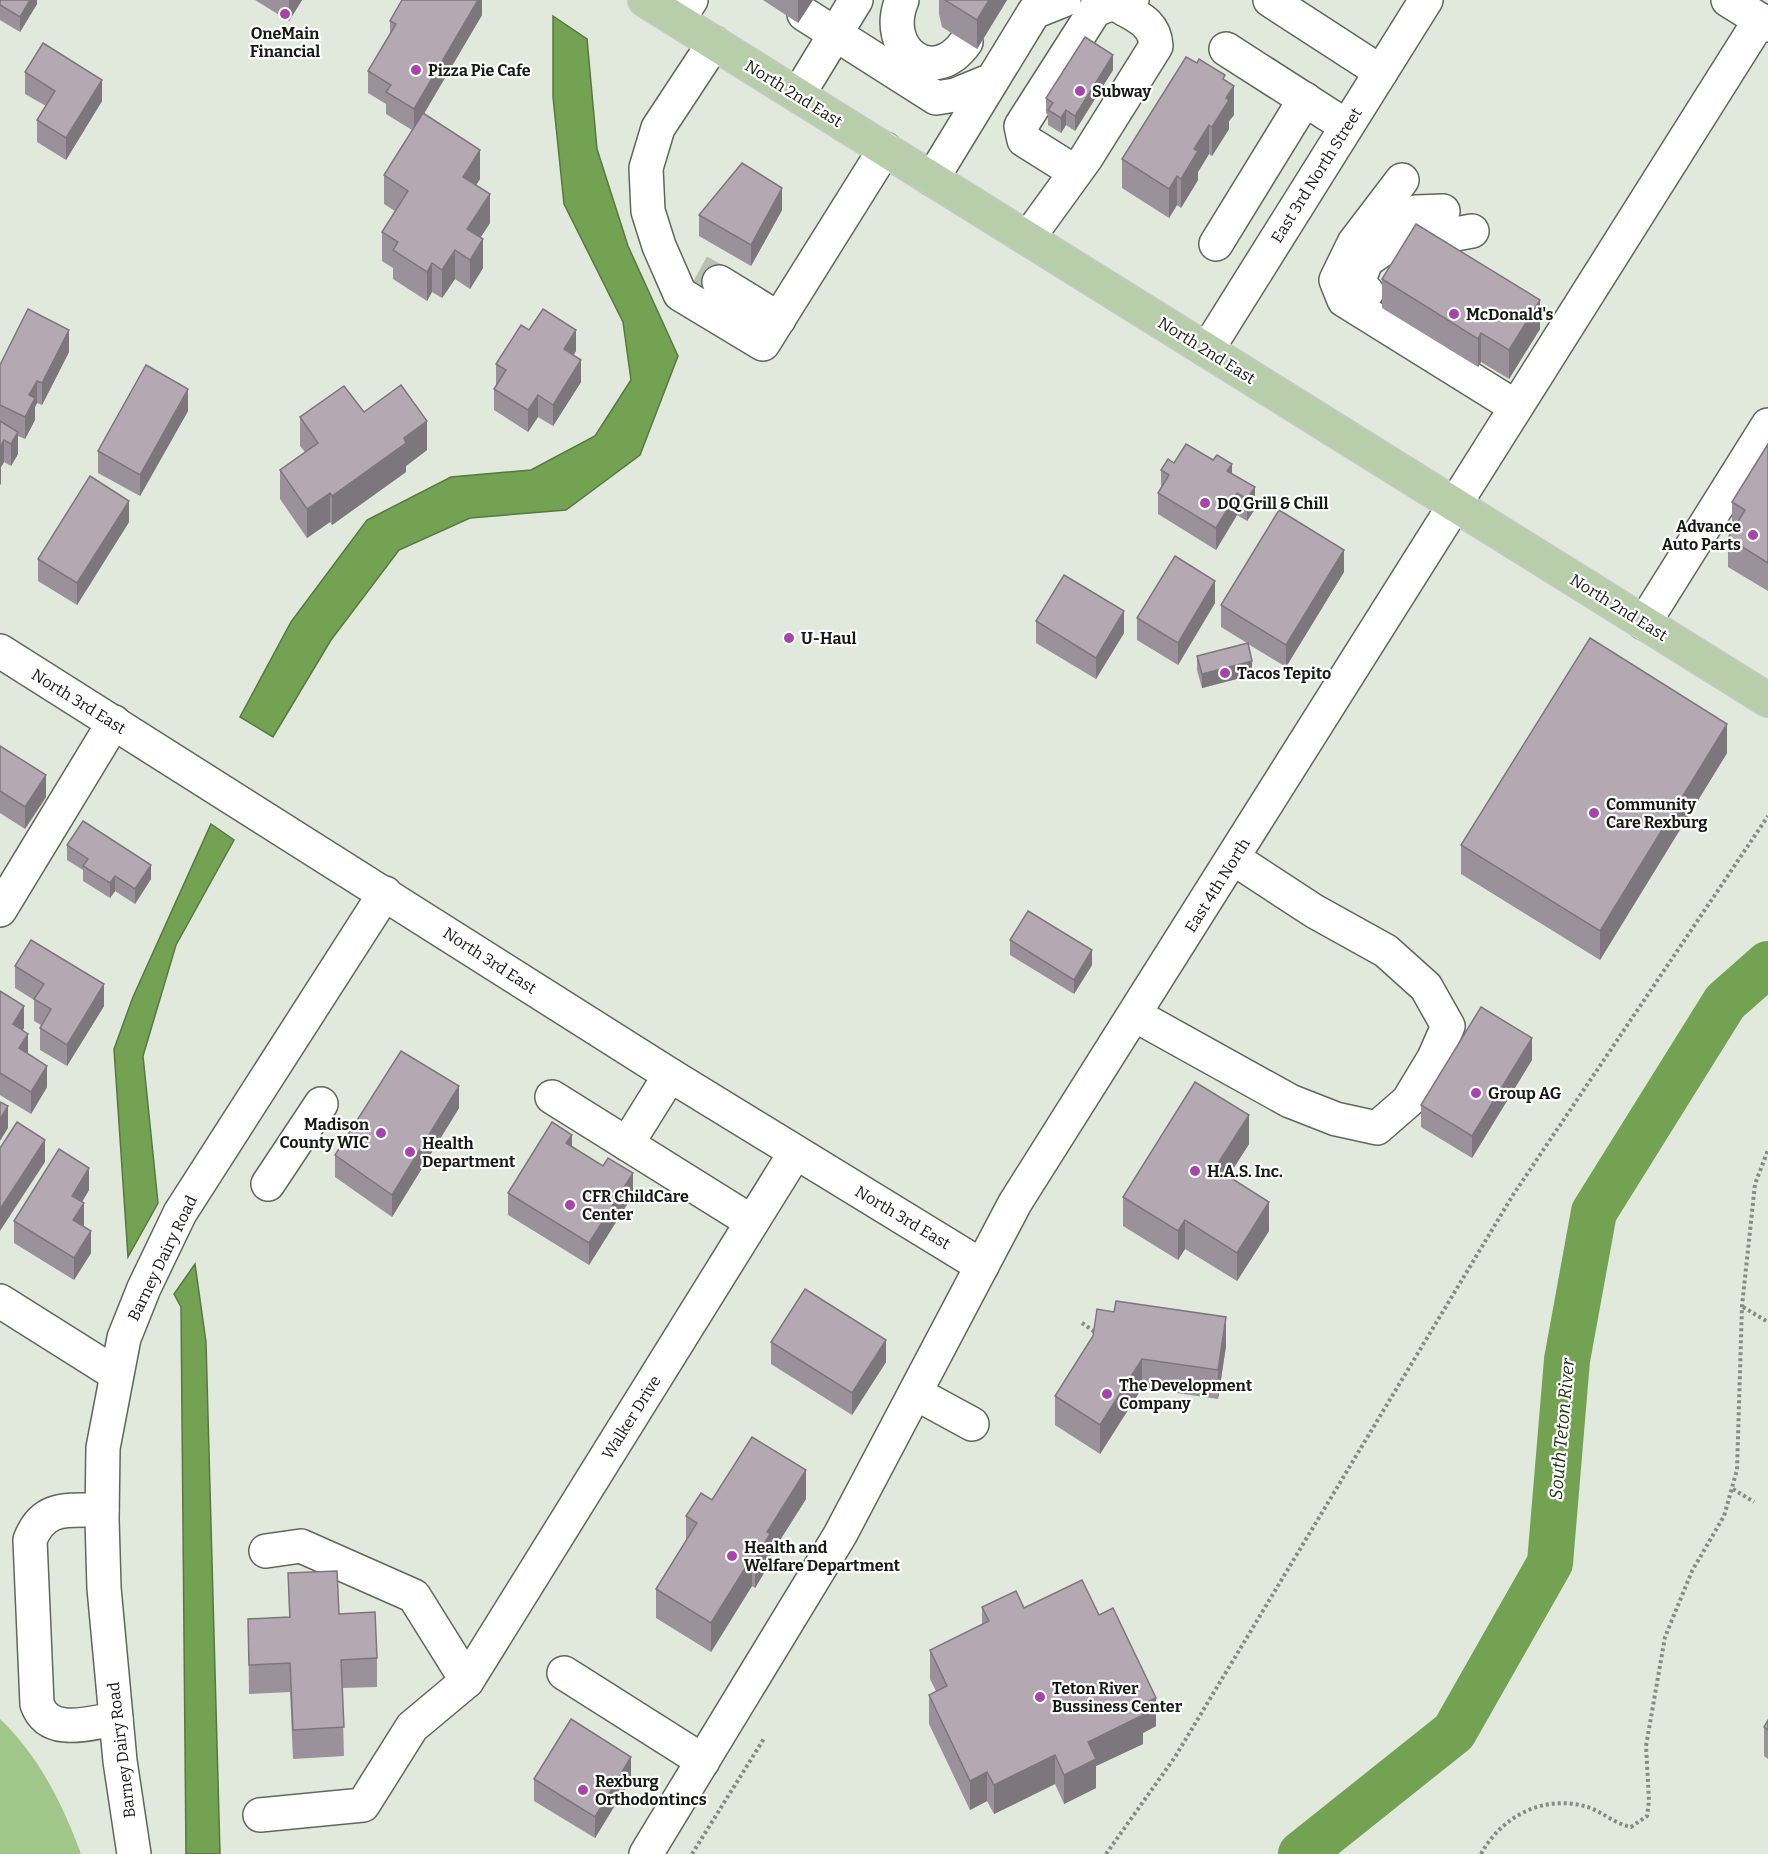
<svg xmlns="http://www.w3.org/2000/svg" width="1768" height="1854" viewBox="0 0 1768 1854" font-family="Bitter,serif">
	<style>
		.green { fill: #a1c689 }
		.water { fill: #73a252; stroke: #577940; stroke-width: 1.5 }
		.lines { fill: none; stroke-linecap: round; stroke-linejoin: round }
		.river { stroke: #73a252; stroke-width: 46 }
		.minor-tunnel { stroke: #b9bfb4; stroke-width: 33; stroke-dasharray: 33 16; stroke-linecap: butt }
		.minor-casing { stroke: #60675c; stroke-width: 36 }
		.major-casing { stroke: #c7c8c7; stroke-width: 36 }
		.path { stroke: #878c83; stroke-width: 4; stroke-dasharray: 3 3; stroke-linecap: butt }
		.minor { stroke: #fff; stroke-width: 33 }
		.major { stroke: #b8ceaa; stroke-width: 33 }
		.wall { fill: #9b919a }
		.shaded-wall { fill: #7e767d }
		.building { fill: #b4a9b3; stroke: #7e767d; stroke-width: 1.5 }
		.poi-dot { fill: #a844a9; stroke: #fff; stroke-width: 2 }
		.labels { text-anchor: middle; stroke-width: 4.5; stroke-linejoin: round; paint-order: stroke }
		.poi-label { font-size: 16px; font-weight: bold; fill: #171915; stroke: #fff; text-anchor: start }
		.street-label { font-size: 16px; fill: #171915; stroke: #fff }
		.water-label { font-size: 18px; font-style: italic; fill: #223513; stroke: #fff }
	</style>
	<rect width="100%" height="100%" fill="#e1e9dc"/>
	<path class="green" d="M0,1719C39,1756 63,1805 81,1854H0Z"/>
	<g class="water">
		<path d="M553,16L587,39L597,149L628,246L678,356L640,455L566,510L470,518L399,550L331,640L273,737L240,717L291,622L367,520L451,477L531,470L595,436L631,380L623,322L564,204L553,97Z"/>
		<path d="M211,824L234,840L176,945L143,1056L158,1203L128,1257L114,1049L133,997Z"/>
		<path d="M195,1264L206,1342L220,1854H186L181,1307L174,1294Z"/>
	</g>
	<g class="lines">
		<path class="river" d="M1301,1854L1454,1732L1550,1563L1567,1360L1594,1212L1725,1002L1768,964"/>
		<path class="minor-tunnel" d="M699,271L719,282"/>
		<defs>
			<g id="minor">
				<path d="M902,0C881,50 933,89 966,42"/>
				<path d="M1270,0L1381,72"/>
				<path d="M1728,0L1768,25"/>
				<path d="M804,14L936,98L955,95L992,80"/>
				<path d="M678,20L691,0"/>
				<path d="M714,43L658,128L646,168L648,211L659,246L680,294L763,344L885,149"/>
				<path d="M1226,49L1346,126"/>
				<path d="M798,95L856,0"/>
				<path d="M1075,172L1024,140L1021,126L1095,10L1113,3L1126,10"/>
				<path d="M932,179L1034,12L1064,0"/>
				<path d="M1402,180L1354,243L1336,280L1344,300L1516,407"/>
				<path d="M1028,238L1086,158L1156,46C1155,26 1142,19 1126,10L1132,0"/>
				<path d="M1216,244L1305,99"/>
				<path d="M1375,246L1391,219L1416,212L1443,211"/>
				<path d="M719,282L779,319"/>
				<path d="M1367,292L1358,283L1366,261L1386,247L1472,231"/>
				<path d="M1207,350L1426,0"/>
				<path d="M1644,623L1768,425"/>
				<path d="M0,651L670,1075L982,1266"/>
				<path d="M0,910L114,722"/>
				<path d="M1135,1015L1290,1101L1336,1119L1377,1128L1408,1101L1434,1058L1448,1026L1426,987L1386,951L1314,911L1233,858"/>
				<path d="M552,1097L752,1222"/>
				<path d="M627,1144L670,1075"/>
				<path d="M268,1184L321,1104"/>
				<path d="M0,1301L116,1374"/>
				<path d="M915,1393L972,1424"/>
				<path d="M102,1510C69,1511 44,1504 30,1540L37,1704C49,1737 89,1723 116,1719"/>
				<path d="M266,1551L301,1546L414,1596L467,1681"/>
				<path d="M564,1673L703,1761"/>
				<path d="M260,1815L363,1805L412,1727L467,1681L795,1153"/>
				<path d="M134,1854L120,1761L104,1588L102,1519L103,1448L124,1338L144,1288L180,1213L385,893"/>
				<path d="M646,1854L840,1535L1015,1203L1760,20"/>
			</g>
			<path id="major" d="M645,0L1768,700"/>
		</defs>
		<use href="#minor" class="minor-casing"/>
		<use href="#major" class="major-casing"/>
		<g class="path">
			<path d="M1743,1307L1768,1322"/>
			<path d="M1082,1323L1096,1333"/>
			<path d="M1733,1489L1754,1502"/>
			<path d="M692,1854L765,1737"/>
			<path d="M1106,1854L1175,1757L1513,1195L1768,816"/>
			<path d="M1481,1854C1501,1817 1542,1795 1584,1806C1601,1810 1614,1824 1631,1827L1647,1816L1649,1801L1646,1746L1665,1637L1692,1571L1724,1516L1737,1470L1742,1306L1755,1184L1768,1150"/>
		</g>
		<use href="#minor" class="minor"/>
		<use href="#major" class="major"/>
	</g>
	<g class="wall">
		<path d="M0,0H37V4L20,32L0,20Z"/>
		<path d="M255,0H302L289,21Z"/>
		<path d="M482,0V15L424,114L480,179L476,185L490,223L480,238L483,268L470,289L455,279L442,298L432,292L427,301L393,279V268L382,261V232L395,211L384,204V175L412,130L386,114V104L368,93V71L390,34V21Z"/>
		<path d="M763,0H813L798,23Z"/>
		<path d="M939,0H1007L977,49L942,27L939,14Z"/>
		<path d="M1113,70L1075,131L1066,125L1061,133L1048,125V115L1046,113V98Z"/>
		<path d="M25,72L102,101L66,160L37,142V120L46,106L25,94Z"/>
		<path d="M1225,81L1234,115L1229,121V129L1212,156L1209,154L1198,172V180L1181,208L1177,205L1169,218L1122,188V159Z"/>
		<path d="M782,210L751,266L699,236V215Z"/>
		<path d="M1382,279L1540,329L1509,379L1481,362L1478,367L1382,308Z"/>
		<path d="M529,330L576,351L573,355L581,382L553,426L538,417L528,432L494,410V389L496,386V364Z"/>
		<path d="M69,352L42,405L37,403L35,407V420L25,439L18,436V454L11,466L4,462L1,467V483L0,485V365Z"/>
		<path d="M188,411L140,496L98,473V451Z"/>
		<path d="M364,412L427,450L406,466V472L332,525L330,522L307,538L280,499V470L305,452L300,446V417Z"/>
		<path d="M1768,444V591L1728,567V538L1732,531V502Z"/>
		<path d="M1174,463L1232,473L1255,509L1247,521L1237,515L1216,550L1158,514V493L1161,487V470Z"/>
		<path d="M129,522L77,605L38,581V559Z"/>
		<path d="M1344,572L1286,667L1248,644L1252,675L1202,688L1197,670V656L1247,643L1221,627V605Z"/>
		<path d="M1215,603L1178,665L1137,640V618Z"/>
		<path d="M1036,621L1124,633L1096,679L1036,643Z"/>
		<path d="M0,746L46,797L25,829L0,813Z"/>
		<path d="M1727,753L1600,960L1461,874V845Z"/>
		<path d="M67,845L151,879L135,904L115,891L110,898L83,881V870L67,860Z"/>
		<path d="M1010,940L1092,965L1074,994L1010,955Z"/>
		<path d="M15,966L104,1006L67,1066L40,1050V1028L41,1025L34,1021V1000L15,988Z"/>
		<path d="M0,991L24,1028L23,1030L28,1054L47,1087L31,1114L0,1095Z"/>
		<path d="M1532,1060L1472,1158L1421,1127V1105Z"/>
		<path d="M459,1108L392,1217L335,1177V1155Z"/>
		<path d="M1249,1144L1228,1177L1269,1231L1237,1281L1185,1249L1178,1260L1123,1226V1197Z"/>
		<path d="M572,1147L633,1195L589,1265L508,1215V1193Z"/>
		<path d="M89,1190L82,1202L84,1225L83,1226L91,1253L74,1280L14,1243V1221Z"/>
		<path d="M1114,1312L1226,1346L1218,1399L1142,1388L1100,1454L1055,1425V1396Z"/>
		<path d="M771,1342L886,1362L852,1415L771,1364Z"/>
		<path d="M806,1499L770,1556V1563L755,1588L752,1586L711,1652L656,1618V1589L686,1540V1516L712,1500Z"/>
		<path d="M288,1573L339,1614L377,1658V1687L342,1688L344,1756L293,1759L290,1692L249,1694L248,1619L289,1617Z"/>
		<path d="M982,1607L1024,1608L1156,1726L1143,1733V1744L1096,1766V1788L1064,1804L1055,1784L994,1814L987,1801L970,1810L929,1724V1695L936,1691L930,1679V1650L982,1625Z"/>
		<path d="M1768,1720V1759L1764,1756V1727Z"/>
		<path d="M534,1779H631L595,1838L534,1801Z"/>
	</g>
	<g class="shaded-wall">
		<path d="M30,0H37V4L20,32V17Z"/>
		<path d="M289,0H302L289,21Z"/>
		<path d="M478,0H482V15L414,130V109Z"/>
		<path d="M798,0H813L798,23Z"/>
		<path d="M989,0H1007L977,49V20Z"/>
		<path d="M1113,55V70L1075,131V116Z"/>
		<path d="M102,80V101L66,160V138Z"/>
		<path d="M1234,86V115L1229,121V129L1212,156V127L1226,98Z"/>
		<path d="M1066,110V125L1061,133V118Z"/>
		<path d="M1209,125V154L1198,172V180L1181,208V179L1194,149Z"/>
		<path d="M480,150V179L463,206V177Z"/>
		<path d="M1177,176V205L1169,218V189Z"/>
		<path d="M782,188V210L751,266V245Z"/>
		<path d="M490,194V223L467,258V229Z"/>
		<path d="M483,239V268L470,289V260Z"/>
		<path d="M455,250V279L442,298V270Z"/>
		<path d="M432,263V292L427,301V272Z"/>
		<path d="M1540,300V329L1509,379V350Z"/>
		<path d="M69,330V352L42,405V383Z"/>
		<path d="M576,330V351L564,371V349Z"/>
		<path d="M1481,333V362L1478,367V339Z"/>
		<path d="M581,360V382L553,426V405Z"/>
		<path d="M37,381V403L35,407V420L25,439V417L29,395Z"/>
		<path d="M188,389V411L140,496V475Z"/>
		<path d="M538,395V417L528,432V410Z"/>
		<path d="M427,421V450L406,466V472L332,525V496L404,438Z"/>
		<path d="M18,432V454L11,466V444Z"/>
		<path d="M4,440V462L1,467V483L0,485V447Z"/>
		<path d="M1232,464V486L1227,471Z"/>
		<path d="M1255,487V509L1247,521V499Z"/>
		<path d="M330,493V522L307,538V509Z"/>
		<path d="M1237,493V515L1216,550V528Z"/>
		<path d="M129,501V522L77,605V583Z"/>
		<path d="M1344,550V572L1286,667V645Z"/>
		<path d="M1215,581V603L1178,665V643Z"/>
		<path d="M1124,611V633L1096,679V658Z"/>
		<path d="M1252,661V675L1202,688V674Z"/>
		<path d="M1727,724V753L1600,960V931Z"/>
		<path d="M46,775V797L25,829V807Z"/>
		<path d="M151,865V879L135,904V889Z"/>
		<path d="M115,876V891L110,898V883Z"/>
		<path d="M1092,950V965L1074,994V980Z"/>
		<path d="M104,984V1006L67,1066V1045Z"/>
		<path d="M24,1006V1028L13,1046V1024Z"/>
		<path d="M28,1034V1055L19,1048Z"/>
		<path d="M1532,1038V1060L1472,1158V1136Z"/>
		<path d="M47,1066V1087L31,1114V1092Z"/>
		<path d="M459,1086V1108L392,1217V1195Z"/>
		<path d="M8,1106V1128L0,1141V1119Z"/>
		<path d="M1249,1115V1144L1215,1197V1168Z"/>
		<path d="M572,1135V1157L566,1143Z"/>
		<path d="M45,1140V1162L0,1231V1209Z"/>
		<path d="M89,1168V1190L72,1218V1196Z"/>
		<path d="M633,1173V1195L589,1265V1243Z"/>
		<path d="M1269,1202V1231L1237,1281V1253Z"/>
		<path d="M84,1203V1225L73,1242V1220Z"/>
		<path d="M1185,1220V1249L1178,1260V1231Z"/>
		<path d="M91,1231V1253L74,1280V1258Z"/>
		<path d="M1226,1317V1346L1218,1399V1370Z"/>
		<path d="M886,1340V1362L852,1415V1393Z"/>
		<path d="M1142,1359V1388L1100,1454V1425Z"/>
		<path d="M806,1470V1499L770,1556V1563L755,1588V1559L767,1532Z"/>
		<path d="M752,1557V1586L711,1652V1623Z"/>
		<path d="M1156,1698V1726L1143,1733V1744L1096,1766V1788L1064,1804V1775L1088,1742L1138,1706Z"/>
		<path d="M1055,1755V1784L994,1814V1785Z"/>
		<path d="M631,1757V1779L595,1838V1817Z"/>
		<path d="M987,1772V1801L970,1810V1781Z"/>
	</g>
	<g class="building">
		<path d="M0,0H30L20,17L0,5Z"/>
		<path d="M402,0H478L414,109L386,92L391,85L368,71L396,24L390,21Z"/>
		<path d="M945,0H989L977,20Z"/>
		<path d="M1085,37L1113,55L1075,116L1066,110L1061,118L1048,110L1053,103L1046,98Z"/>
		<path d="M43,43L102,80L66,138L37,120L55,91L25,72Z"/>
		<path d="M1186,57L1197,63L1199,59L1225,75L1223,79L1234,86L1226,98L1229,100L1212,127L1209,125L1194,149L1198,151L1181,179L1177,176L1169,189L1122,159Z"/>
		<path d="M423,113L480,150L463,177L490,194L467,229L483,239L470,260L455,250L442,270L432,263L427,272L393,250L398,242L382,232L408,191L384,175Z"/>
		<path d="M742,163L782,188L751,245L699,215Z"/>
		<path d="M1416,224L1540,300L1509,350L1481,333L1478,339L1382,279Z"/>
		<path d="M28,309L69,330L42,383L37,381L29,395L35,398L25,417L0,405V365Z"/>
		<path d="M543,309L576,330L564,349L581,360L553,405L538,395L528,410L494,389L506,370L496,364L521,325L529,330Z"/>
		<path d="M146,365L188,389L140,475L98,451Z"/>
		<path d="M401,385L427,421L404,438L406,443L332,496L330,493L307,509L280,470L318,443L300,417L344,386L364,412Z"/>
		<path d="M0,421L18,432L11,444L4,440L0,447Z"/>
		<path d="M1186,444L1213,460L1217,455L1232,464L1227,471L1255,487L1247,499L1237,493L1216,528L1158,493L1169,475L1161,470L1168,459L1174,463Z"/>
		<path d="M1768,444V563L1728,538L1745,510L1732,502Z"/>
		<path d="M90,476L129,501L77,583L38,559Z"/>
		<path d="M1279,510L1344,550L1286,645L1221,605Z"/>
		<path d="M1175,556L1215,581L1178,643L1137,618Z"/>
		<path d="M1064,575L1124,611L1096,658L1036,621Z"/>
		<path d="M1590,638L1727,724L1600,931L1461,845Z"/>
		<path d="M1248,643L1252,661L1202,674L1197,656Z"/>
		<path d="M0,746L46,775L25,807L0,791Z"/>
		<path d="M83,821L151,865L135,889L115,876L110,883L83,866L88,859L67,845Z"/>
		<path d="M1028,911L1092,950L1074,980L1010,940Z"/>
		<path d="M31,940L104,984L67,1045L40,1028L51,1009L34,999L44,984L15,966Z"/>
		<path d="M0,991L24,1006L13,1024L28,1034L19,1048L47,1066L31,1092L0,1073Z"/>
		<path d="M1481,1007L1532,1038L1472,1136L1421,1105Z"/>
		<path d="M401,1051L459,1086L392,1195L335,1155Z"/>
		<path d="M1195,1082L1249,1115L1215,1168L1269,1202L1237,1253L1185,1220L1178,1231L1123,1197Z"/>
		<path d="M0,1102L8,1106L0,1119Z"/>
		<path d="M17,1122L45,1140L0,1209V1148Z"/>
		<path d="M552,1122L572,1135L566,1143L603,1166L608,1158L633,1173L589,1243L508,1193Z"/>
		<path d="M59,1149L89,1168L72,1196L84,1203L73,1220L91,1231L74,1258L14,1221Z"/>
		<path d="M805,1289L886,1340L852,1393L771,1342Z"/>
		<path d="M1116,1301L1226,1317L1218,1370L1142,1359L1100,1425L1055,1396L1093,1336L1097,1309L1114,1312Z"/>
		<path d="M752,1437L806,1470L767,1532L770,1534L755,1559L752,1557L711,1623L656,1589L697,1523L686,1516L701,1493L712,1500Z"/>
		<path d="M337,1571L339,1614L375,1612L377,1658L341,1660L344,1727L293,1730L290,1663L249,1665L248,1619L290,1617L288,1573Z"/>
		<path d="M1082,1580L1099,1615L1113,1608L1156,1698L1138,1706L1143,1715L1088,1742L1096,1759L1064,1775L1055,1755L994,1785L987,1772L970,1781L929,1695L947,1686L930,1650L989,1621L982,1607L1016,1591L1024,1608Z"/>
		<path d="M571,1719L631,1757L595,1817L534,1779Z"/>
		<path d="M1768,1720V1730L1764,1727Z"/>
	</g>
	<g class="poi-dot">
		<circle cx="285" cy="14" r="6"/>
		<circle cx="416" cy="70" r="6"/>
		<circle cx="1080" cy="91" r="6"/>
		<circle cx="1454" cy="314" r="6"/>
		<circle cx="1205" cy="503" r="6"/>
		<circle cx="1753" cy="535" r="6"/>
		<circle cx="789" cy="638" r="6"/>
		<circle cx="1225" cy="673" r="6"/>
		<circle cx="1594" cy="813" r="6"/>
		<circle cx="1476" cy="1093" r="6"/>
		<circle cx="381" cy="1133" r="6"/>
		<circle cx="410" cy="1152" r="6"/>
		<circle cx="1195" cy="1171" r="6"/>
		<circle cx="570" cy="1205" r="6"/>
		<circle cx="1107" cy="1394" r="6"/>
		<circle cx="732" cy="1556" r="6"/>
		<circle cx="1040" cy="1697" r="6"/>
		<circle cx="583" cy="1790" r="6"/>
	</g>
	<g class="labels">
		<g class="poi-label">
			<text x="285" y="39" text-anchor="middle">OneMain<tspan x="285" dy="18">Financial</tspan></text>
			<text x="428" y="76">Pizza Pie Cafe</text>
			<text x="1092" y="97">Subway</text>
			<text x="1466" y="320">McDonald's</text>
			<text x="1217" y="509">DQ Grill &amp; Chill</text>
			<text x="1741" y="532" text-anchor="end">Advance<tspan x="1741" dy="18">Auto Parts</tspan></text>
			<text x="801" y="644">U-Haul</text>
			<text x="1237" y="679">Tacos Tepito</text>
			<text x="1606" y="810">Community<tspan x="1606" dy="18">Care Rexburg</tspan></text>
			<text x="1488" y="1099">Group AG</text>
			<text x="369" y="1130" text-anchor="end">Madison<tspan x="369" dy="18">County WIC</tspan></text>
			<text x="422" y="1149">Health<tspan x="422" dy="18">Department</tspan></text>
			<text x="1207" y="1177">H.A.S. Inc.</text>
			<text x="582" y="1202">CFR ChildCare<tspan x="582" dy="18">Center</tspan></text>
			<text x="1119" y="1391">The Development<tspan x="1119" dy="18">Company</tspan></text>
			<text x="744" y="1553">Health and<tspan x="744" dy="18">Welfare Department</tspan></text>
			<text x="1052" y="1694">Teton River<tspan x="1052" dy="18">Bussiness Center</tspan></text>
			<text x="595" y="1787">Rexburg<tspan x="595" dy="18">Orthodontincs</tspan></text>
		</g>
		<g class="street-label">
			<text transform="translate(794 93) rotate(32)" y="6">North 2nd East</text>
			<text transform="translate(1316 175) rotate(-58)" y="6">East 3rd North Street</text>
			<text transform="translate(1207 350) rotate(32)" y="6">North 2nd East</text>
			<text transform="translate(1619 607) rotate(32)" y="6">North 2nd East</text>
			<text transform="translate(79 701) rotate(32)" y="6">North 3rd East</text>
			<text transform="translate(1217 885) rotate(-58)" y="6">East 4th North</text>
			<text transform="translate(490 960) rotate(33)" y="6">North 3rd East</text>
			<text transform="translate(903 1217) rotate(31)" y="6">North 3rd East</text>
			<text transform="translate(162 1258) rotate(-64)" y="6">Barney Dairy Road</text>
			<text transform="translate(631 1417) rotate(-58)" y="6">Walker Drive</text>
			<text transform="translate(121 1750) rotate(-97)" y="6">Barney Dairy Road</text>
		</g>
		<g class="water-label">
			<text transform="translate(1562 1429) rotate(-85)" y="6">South Teton River</text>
		</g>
	</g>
</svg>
